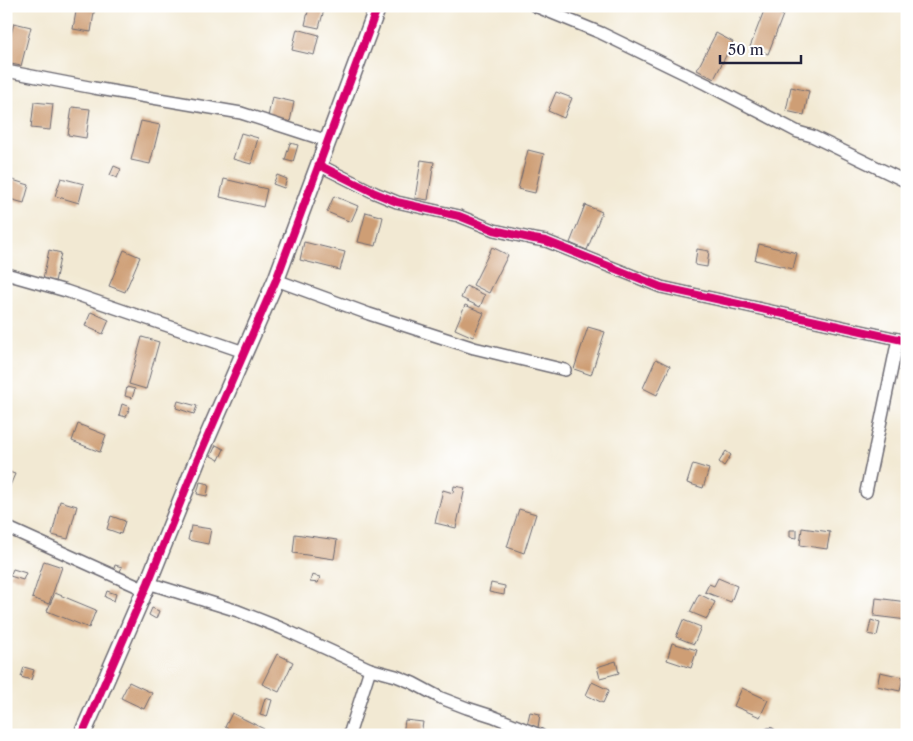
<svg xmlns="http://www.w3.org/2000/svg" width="913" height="741" viewBox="0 0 913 741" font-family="'Libre Caslon Text',serif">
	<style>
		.building { fill: #ce9e75 }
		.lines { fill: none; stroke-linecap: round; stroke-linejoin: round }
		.street-casing { stroke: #6b6870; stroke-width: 14 }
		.secondary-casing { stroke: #6b6870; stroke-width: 19 }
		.street { stroke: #fff; stroke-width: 11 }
		.secondary { stroke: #fff; stroke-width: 16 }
		.cycleway-casing { stroke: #fff; stroke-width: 11 }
		.cycleway { stroke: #d6006c; stroke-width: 8 }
	</style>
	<rect width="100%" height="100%" fill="#fff"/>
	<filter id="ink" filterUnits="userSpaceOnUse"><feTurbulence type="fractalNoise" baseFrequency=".02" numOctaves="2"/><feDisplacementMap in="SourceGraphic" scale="10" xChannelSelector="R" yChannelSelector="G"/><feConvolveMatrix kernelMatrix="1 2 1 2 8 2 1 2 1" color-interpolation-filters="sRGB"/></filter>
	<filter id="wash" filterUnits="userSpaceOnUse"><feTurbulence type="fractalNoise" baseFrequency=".0096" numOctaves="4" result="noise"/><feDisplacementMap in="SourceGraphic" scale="20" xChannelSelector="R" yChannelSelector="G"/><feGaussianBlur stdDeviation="1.12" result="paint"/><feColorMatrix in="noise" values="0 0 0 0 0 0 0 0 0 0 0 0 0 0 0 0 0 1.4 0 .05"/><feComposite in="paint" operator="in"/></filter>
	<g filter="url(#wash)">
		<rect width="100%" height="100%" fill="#f2e9d3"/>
		<g id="blocks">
			<g class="building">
				<path d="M77,6H95L91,32L73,29Z"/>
				<path d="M549,6H569L566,16Z"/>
				<path d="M309,7L324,10L319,28L305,25Z"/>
				<path d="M765,8L783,15L768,54L750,47Z"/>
				<path d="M14,23L31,27L21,66L6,63V53Z"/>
				<path d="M297,29L319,35L314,55L292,50Z"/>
				<path d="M716,33L733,42L714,79L697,70Z"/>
				<path d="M791,87L809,91L804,115L786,111Z"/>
				<path d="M556,92L572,98L564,118L548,111Z"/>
				<path d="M272,97L294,102L290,122L268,117Z"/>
				<path d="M34,102L53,104L50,130L31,128Z"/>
				<path d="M72,107L90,109L86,138L68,135Z"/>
				<path d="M141,121L160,125L150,164L131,160Z"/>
				<path d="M241,133L258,138L251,164L233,159Z"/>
				<path d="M290,143L298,145L293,162L285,160Z"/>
				<path d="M528,150L544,154L535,193L518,189Z"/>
				<path d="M421,160L434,162L428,200L415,198Z"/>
				<path d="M114,166L121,169L117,178L110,175Z"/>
				<path d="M277,175L287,179L284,188L273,184Z"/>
				<path d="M6,178L29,185L24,203L6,198Z"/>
				<path d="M61,178L84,184L79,203L55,196Z"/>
				<path d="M224,179L267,189L263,207L220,197Z"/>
				<path d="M334,196L358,206L351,222L327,212Z"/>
				<path d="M585,205L602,212L587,250L570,243Z"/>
				<path d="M366,212L383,217L376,246L358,242Z"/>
				<path d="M304,242L345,252L340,270L300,260Z"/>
				<path d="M759,244L797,253L793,269L755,260Z"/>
				<path d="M492,247L508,255L489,293L473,285Z"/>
				<path d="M697,249L709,251L707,267L695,265Z"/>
				<path d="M49,250L61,253L55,282L43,279Z"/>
				<path d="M124,250L140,257L125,292L109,286Z"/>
				<path d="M466,286L485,295L480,307L461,298Z"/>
				<path d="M465,305L484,313L473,337L455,329Z"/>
				<path d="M91,312L109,320L103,334L85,326Z"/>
				<path d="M588,327L605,332L591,375L574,369Z"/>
				<path d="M142,337L159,342L146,389L129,384Z"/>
				<path d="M656,359L670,366L657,395L643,388Z"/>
				<path d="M127,387L135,389L132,398L125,396Z"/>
				<path d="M178,401L197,406L194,414L176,408Z"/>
				<path d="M122,404L130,407L126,417L119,415Z"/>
				<path d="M78,424L106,435L100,452L72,441Z"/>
				<path d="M216,445L224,449L219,460L211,456Z"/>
				<path d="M726,451L731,455L724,466L719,462Z"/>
				<path d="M693,464L709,469L703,488L687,483Z"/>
				<path d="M6,471L15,474L6,495Z"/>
				<path d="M200,482L209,484L207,496L197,494Z"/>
				<path d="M454,486L465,488L456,528L435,523L443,490L453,493Z"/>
				<path d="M60,501L77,506L68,539L52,535Z"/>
				<path d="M519,509L536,514L524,553L507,547Z"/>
				<path d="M111,516L125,521L121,534L107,529Z"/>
				<path d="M191,526L211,529L208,544L188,540Z"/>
				<path d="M802,528L830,532L827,549L800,545Z"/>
				<path d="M790,530H797V538L790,537Z"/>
				<path d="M295,534L337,540L334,559L293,553Z"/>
				<path d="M44,561L62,567L49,604L32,598Z"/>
				<path d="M115,565L122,567L119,574L113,572Z"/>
				<path d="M13,569L26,573L23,580L10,576Z"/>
				<path d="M312,575L320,577L318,583L310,582Z"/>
				<path d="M718,578L737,586L731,602L705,592L709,584L714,586Z"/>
				<path d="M491,583L505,586L504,595L489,592Z"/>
				<path d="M107,591L116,594L114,601L105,597Z"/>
				<path d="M55,593L96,610L89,628L47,611Z"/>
				<path d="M699,594L715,602L707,619L690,612Z"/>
				<path d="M876,598L907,602V620L874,616Z"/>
				<path d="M152,608L159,611L156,619L149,615Z"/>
				<path d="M683,620L701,627L694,644L676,637Z"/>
				<path d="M871,620L880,623L877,636L868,634Z"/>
				<path d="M672,643L697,650L691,668L667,660Z"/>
				<path d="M277,654L293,662L279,692L262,684Z"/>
				<path d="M616,661L619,673L600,678L597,667Z"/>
				<path d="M24,667L34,670L31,680L21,677Z"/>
				<path d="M880,672L903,677L900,691L877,686Z"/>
				<path d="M129,682L152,693L144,709L121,698Z"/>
				<path d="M592,682L609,690L603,703L586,695Z"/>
				<path d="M742,688L768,700L760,717L734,706Z"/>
				<path d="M265,698L272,700L267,717L260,715Z"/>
				<path d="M530,712L540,714L538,728L527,725Z"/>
				<path d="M232,713L264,729L261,735H240L225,727Z"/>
				<path d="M405,720L423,722L421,735H403Z"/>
			</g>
		</g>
	</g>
	<g filter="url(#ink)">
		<use href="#blocks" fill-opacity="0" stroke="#6b6870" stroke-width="1"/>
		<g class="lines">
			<defs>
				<g id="street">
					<path d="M535,6L601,33L706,84L798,132L812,136L907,182"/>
					<path d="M6,71L94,88L241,113L328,141"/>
					<path d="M319,165L375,193L397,202L459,216L494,230L534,239L546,241L661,287L907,341"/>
					<path d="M6,274L66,291L244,352"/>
					<path d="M276,280L369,314L474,348L565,370"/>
					<path d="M866,492L898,339"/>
					<path d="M6,527L141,588L148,583L238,611L281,628L370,669L396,676L413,683L441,698L467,708L492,716L540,735"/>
					<path d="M349,735L370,669"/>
					<path d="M769,735L770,734"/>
				</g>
				<path id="secondary" d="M82,735L148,583L197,461L276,280L378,6"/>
			</defs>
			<use href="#street" class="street-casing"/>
			<use href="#secondary" class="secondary-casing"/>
			<use href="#street" class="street"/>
			<use href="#secondary" class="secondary"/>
			<defs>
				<g id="cycleway">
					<path d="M319,165L375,193L397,202L459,216L494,230L534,239L546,241L661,287L907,341"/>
					<path d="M82,735L148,583L197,461L276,280L378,6"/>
				</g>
			</defs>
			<use href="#cycleway" class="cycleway-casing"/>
			<use href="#cycleway" class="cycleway"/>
		</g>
	</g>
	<rect width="913" height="741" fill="none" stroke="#fff" stroke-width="25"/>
	<path d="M720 55v8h81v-8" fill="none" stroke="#22223b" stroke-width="2.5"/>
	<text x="728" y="55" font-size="15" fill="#22223b" stroke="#ffffff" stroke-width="4" paint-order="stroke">50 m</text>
</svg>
